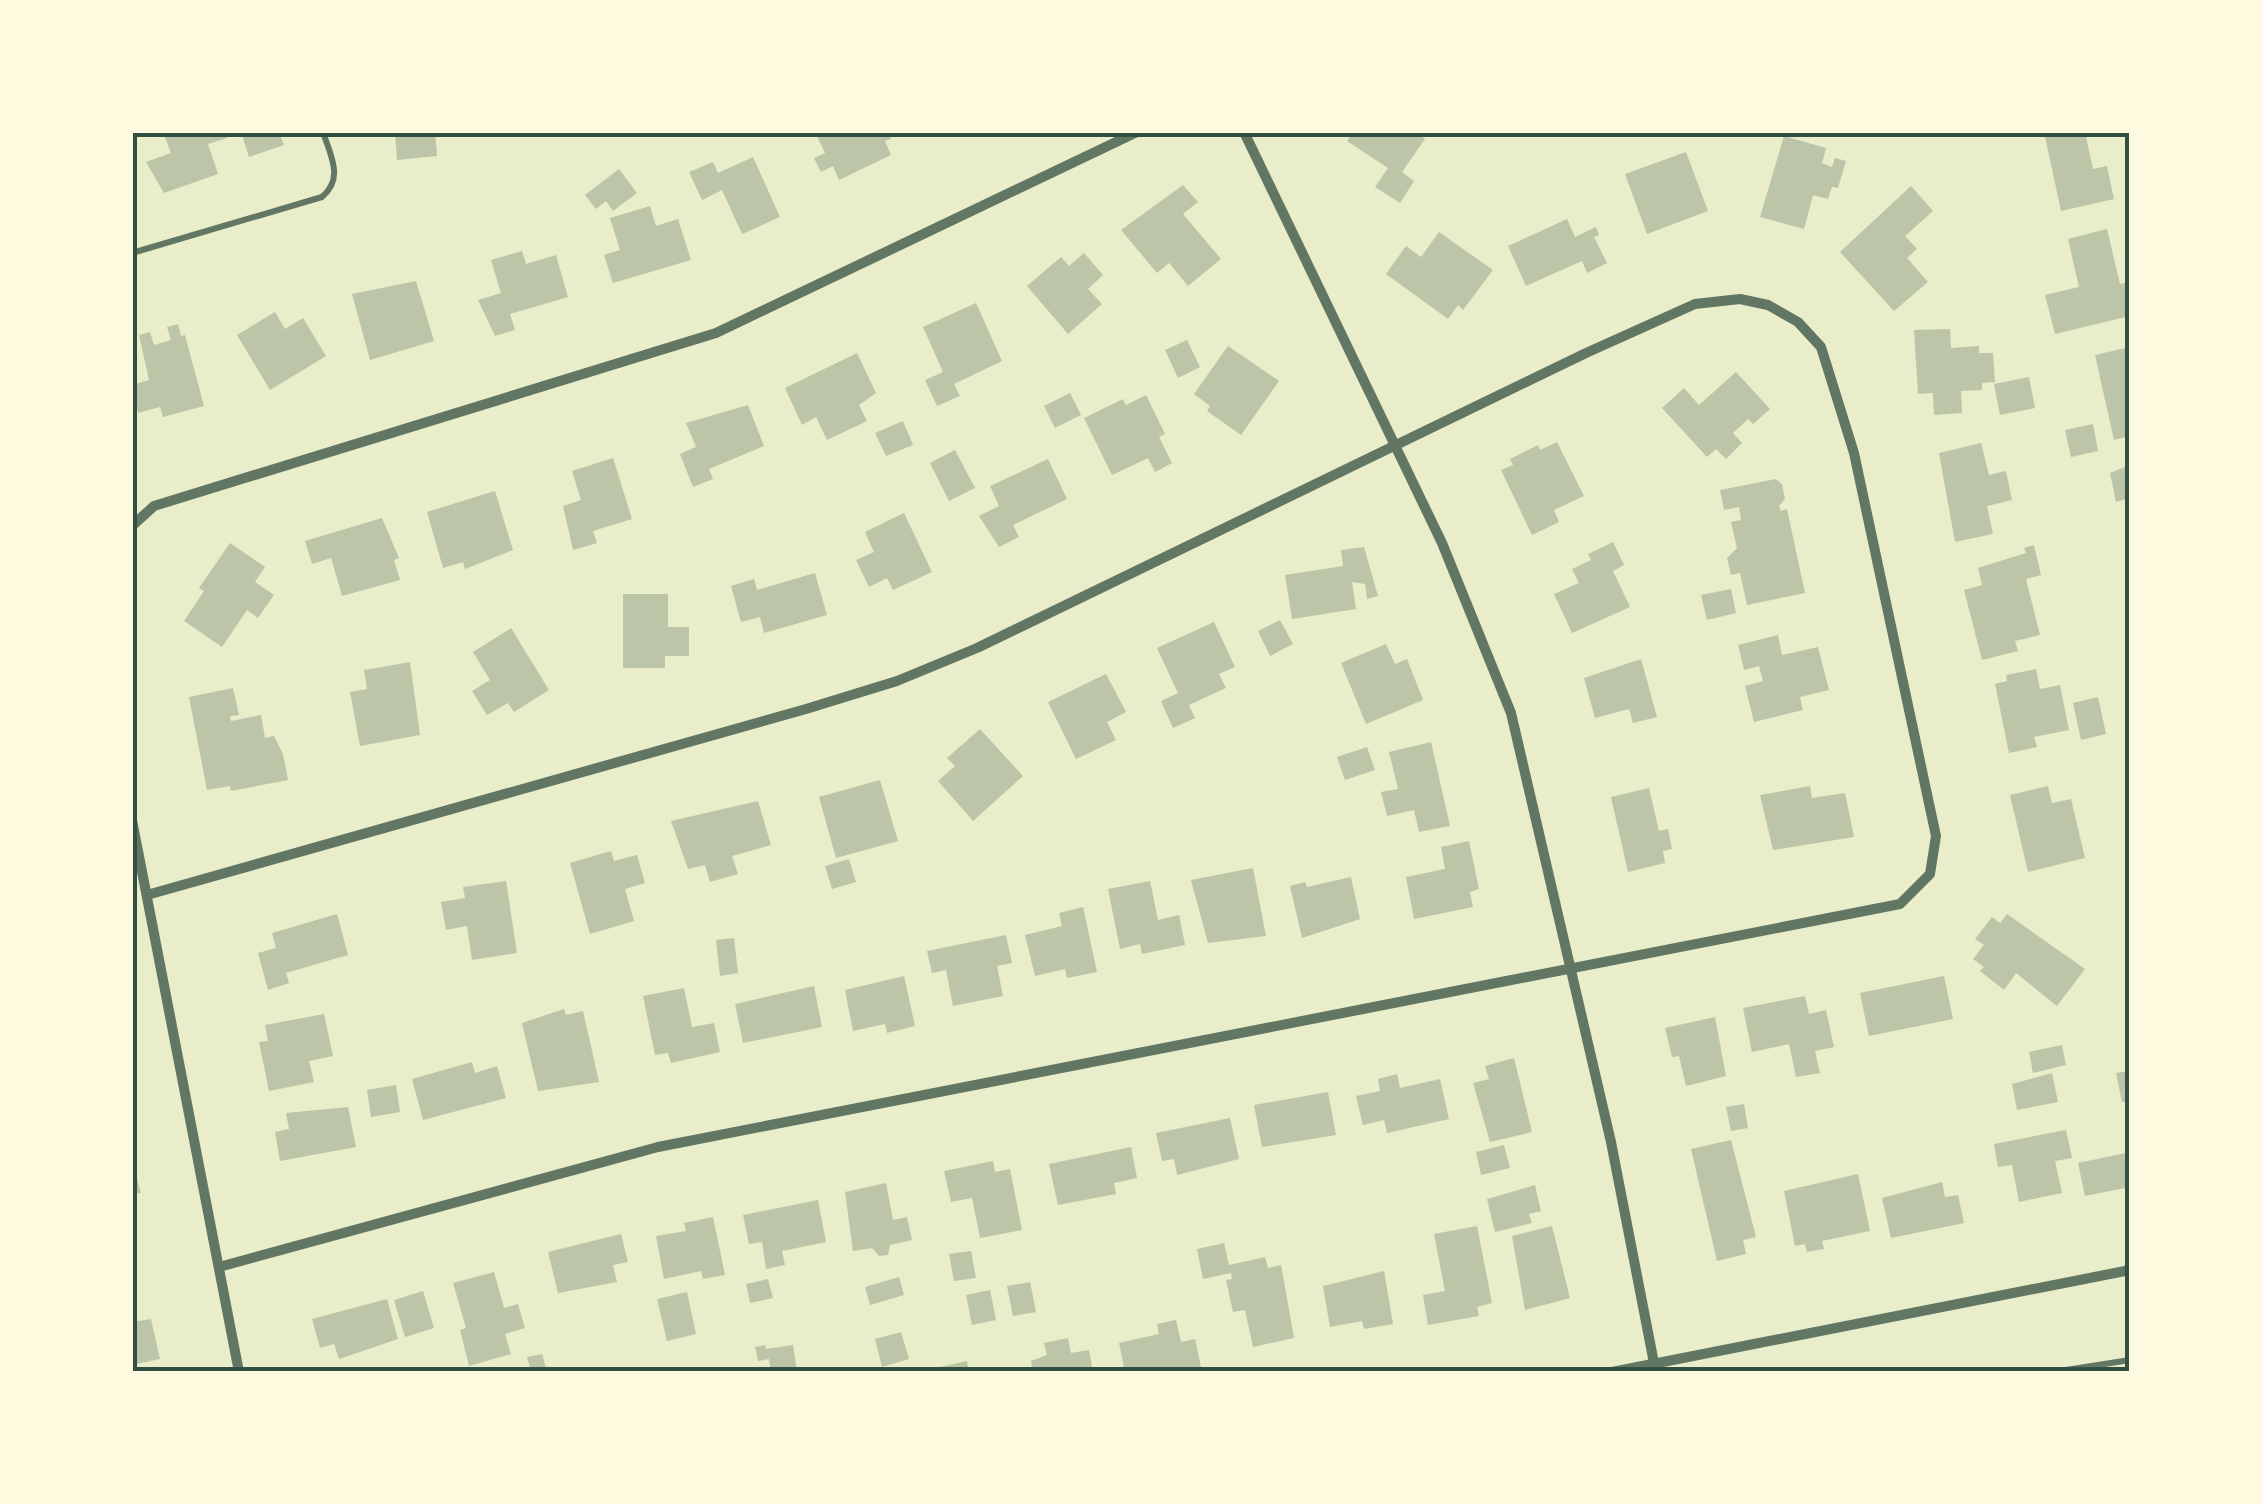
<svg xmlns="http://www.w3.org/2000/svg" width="2262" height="1504" viewBox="0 0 2262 1504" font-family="'Space Grotesk',sans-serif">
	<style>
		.building { fill: #bcc5a7 }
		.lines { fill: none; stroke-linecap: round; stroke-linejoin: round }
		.service { stroke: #617663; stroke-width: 6 }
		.minor { stroke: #617663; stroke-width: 10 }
		.neatline { fill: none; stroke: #344e41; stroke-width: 4 }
	</style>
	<rect width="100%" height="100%" fill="#e9edc9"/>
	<g class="building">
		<path d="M163,132H226L227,138L208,144L218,174L164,193L146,162L171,153Z"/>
		<path d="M241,132H279L284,145L249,157Z"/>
		<path d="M395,132H435L437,156L397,160Z"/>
		<path d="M815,132H888L891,139L885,141L891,155L839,180L833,166L821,172L814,158L825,153Z"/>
		<path d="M1353,132H1415L1425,139L1402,172L1414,181L1400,203L1375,187L1388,168L1347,141Z"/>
		<path d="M2044,132H2085L2093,169L2107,166L2114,199L2061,211Z"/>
		<path d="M1784,136L1826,148L1822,163L1832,167L1835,158L1846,161L1838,188L1832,187L1828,199L1813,195L1804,229L1760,217Z"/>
		<path d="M1686,152L1708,211L1647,234L1625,174Z"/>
		<path d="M753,157L780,217L742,234L722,190L702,200L689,172L713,162L718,173Z"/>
		<path d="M619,169L637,193L613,211L606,201L596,209L585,195Z"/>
		<path d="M1183,185L1198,202L1183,214L1221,259L1188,286L1169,263L1157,273L1121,230Z"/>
		<path d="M1911,186L1933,211L1905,236L1917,249L1907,258L1928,282L1894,311L1840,252Z"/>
		<path d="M650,206L656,226L678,219L691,260L613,283L604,255L620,250L610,218Z"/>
		<path d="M1567,219L1575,237L1596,227L1599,235L1594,237L1607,263L1587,273L1582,261L1526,286L1508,246Z"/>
		<path d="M2107,229L2120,284L2130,282V316L2055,334L2045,295L2079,287L2068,239Z"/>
		<path d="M1439,232L1493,270L1463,310L1458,305L1448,319L1386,274L1406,246L1421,257Z"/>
		<path d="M522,251L526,264L556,255L568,297L510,314L515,330L495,336L478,300L501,293L491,260Z"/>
		<path d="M1084,253L1103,275L1088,289L1102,304L1068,334L1027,286L1061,257L1069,266Z"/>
		<path d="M416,281L434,341L370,360L352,294Z"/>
		<path d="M976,303L1002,361L954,384L960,396L937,406L925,380L943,372L923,327Z"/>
		<path d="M275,312L285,329L303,318L326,356L270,390L237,335Z"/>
		<path d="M178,324L181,336L185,335L204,406L163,417L160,407L138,413L132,385L149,380L139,335L150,332L154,345L171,340L167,327Z"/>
		<path d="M1950,329L1951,348L1979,346V353H1993L1995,382L1982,383V390L1961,391L1962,413L1934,415L1933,393L1918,394L1914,330Z"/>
		<path d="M1187,340L1200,367L1178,378L1165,350Z"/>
		<path d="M1228,346L1279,381L1241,435L1207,411L1210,406L1194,394Z"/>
		<path d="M2130,347V436L2114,440L2095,355Z"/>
		<path d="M857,353L876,393L859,405L867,421L827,440L816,417L802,425L785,388Z"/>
		<path d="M1736,372L1770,409L1753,424L1748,419L1733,433L1742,443L1726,459L1716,449L1707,457L1662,408L1684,388L1699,405Z"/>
		<path d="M2029,377L2035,408L2000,415L1994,384Z"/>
		<path d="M1070,393L1081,415L1055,428L1044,406Z"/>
		<path d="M1146,395L1165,434L1159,437L1172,463L1155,472L1148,458L1112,475L1084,418L1123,399L1126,405Z"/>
		<path d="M748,405L764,446L709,469L713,479L693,487L680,454L696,447L686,423Z"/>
		<path d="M903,421L913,445L886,456L875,433Z"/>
		<path d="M2093,424L2098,451L2071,457L2065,430Z"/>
		<path d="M1557,442L1584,496L1554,510L1559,522L1532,535L1501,470L1513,465L1510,459L1538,445L1540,450Z"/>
		<path d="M1981,443L1989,475L2006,471L2012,500L1987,506L1993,534L1955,542L1939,453Z"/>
		<path d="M955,450L975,488L949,501L930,463Z"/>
		<path d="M613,458L632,519L593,531L597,543L573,550L563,506L581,500L572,471Z"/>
		<path d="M1048,459L1067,499L1013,525L1019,537L999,547L979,516L999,506L990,486Z"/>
		<path d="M2130,465V498L2116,502L2110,473Z"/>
		<path d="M1776,479L1782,484L1785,499L1779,506L1781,511L1787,509L1805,593L1747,605L1740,573L1731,575L1727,558L1737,548L1731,522L1741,520L1739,507L1724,510L1720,490Z"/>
		<path d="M495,491L513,550L465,569L463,562L443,568L427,512Z"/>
		<path d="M904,513L932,572L893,590L887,578L869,587L856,560L874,552L865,532Z"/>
		<path d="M382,518L399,558L394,560L400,580L342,596L331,558L312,564L305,541Z"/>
		<path d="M1613,542L1624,565L1613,571L1630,607L1572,633L1554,594L1579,583L1572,569L1591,560L1588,554Z"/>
		<path d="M230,543L265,567L255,582L274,595L258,618L247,610L222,647L184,621L204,591L199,588Z"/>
		<path d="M2034,545L2041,575L2026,579L2040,635L2015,641L2018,651L1982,660L1964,590L1982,585L1978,568L2026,553L2024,548Z"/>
		<path d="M1364,547L1378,596L1367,599L1365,584L1352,582L1356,609L1292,619L1285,575L1343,566L1341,550Z"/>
		<path d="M815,573L827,615L764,633L760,617L741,622L731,586L754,579L757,590Z"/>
		<path d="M1731,589L1736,613L1707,620L1701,595Z"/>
		<path d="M623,594H668V627H689V656H665V668H623Z"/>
		<path d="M1280,620L1293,644L1270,656L1258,631Z"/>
		<path d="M1214,622L1235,667L1219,674L1226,688L1189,705L1195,718L1173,728L1161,701L1178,693L1157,648Z"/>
		<path d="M511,628L549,690L514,712L508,703L487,715L472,691L490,680L473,652Z"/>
		<path d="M1778,635L1782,655L1818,647L1829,690L1800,697L1803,710L1754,722L1745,686L1763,681L1759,666L1744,670L1738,645Z"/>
		<path d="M1386,644L1395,664L1407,659L1423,700L1366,724L1341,663Z"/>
		<path d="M1641,659L1657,717L1633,723L1629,709L1595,718L1584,678Z"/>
		<path d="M410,662L420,735L360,746L350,692L367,689L364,670Z"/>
		<path d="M2036,669L2040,689L2060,685L2069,730L2034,737L2037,747L2009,753L1995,684L2007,681L2006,675Z"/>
		<path d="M1106,674L1126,712L1107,722L1116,740L1076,759L1048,702Z"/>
		<path d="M233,688L239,715L230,716L231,721L261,715L265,738L274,736L283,754L288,780L231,791L230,786L207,790L189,697Z"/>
		<path d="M2098,697L2106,734L2081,740L2073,703Z"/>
		<path d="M980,729L1023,776L973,821L938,781L955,766L947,758Z"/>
		<path d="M1431,742L1450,826L1419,832L1414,810L1387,816L1381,792L1398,789L1389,752Z"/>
		<path d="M1367,747L1375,770L1345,780L1337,757Z"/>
		<path d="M880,780L898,841L836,858L819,797Z"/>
		<path d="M1810,786L1812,798L1845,793L1854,837L1773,850L1760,795Z"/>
		<path d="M2048,786L2052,803L2071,799L2085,858L2028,872L2010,795Z"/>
		<path d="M1649,788L1659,831L1668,829L1672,849L1663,851L1665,863L1628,872L1611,797Z"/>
		<path d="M758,801L771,845L732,856L738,874L710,882L705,865L688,869L671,821Z"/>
		<path d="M1469,841L1479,889L1470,892L1473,907L1414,919L1406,877L1445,869L1441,847Z"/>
		<path d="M611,851L614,861L637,855L645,883L625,889L634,921L590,934L570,863Z"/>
		<path d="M849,859L856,882L832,889L825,866Z"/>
		<path d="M1253,868L1266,936L1208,943L1191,880Z"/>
		<path d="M1351,877L1360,919L1302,938L1290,886L1305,882L1307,887Z"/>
		<path d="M506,881L517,953L472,960L467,926L446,930L441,902L465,898L463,887Z"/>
		<path d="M1150,881L1158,920L1179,915L1185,945L1142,954L1140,944L1120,949L1108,889Z"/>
		<path d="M1083,907L1097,972L1067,978L1065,969L1035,976L1025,935L1062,926L1059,913Z"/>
		<path d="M337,914L348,955L286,973L289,983L268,990L258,953L276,948L272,933Z"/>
		<path d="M2007,914L2085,969L2057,1006L2016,973L2004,990L1980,971L1984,967L1973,959L1984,945L1975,939L1992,917L2000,923Z"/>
		<path d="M1006,935L1012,963L997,966L1003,996L953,1006L946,970L932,973L927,951Z"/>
		<path d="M734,938L738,973L720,976L716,940Z"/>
		<path d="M904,976L915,1026L887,1033L885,1024L853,1031L845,990Z"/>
		<path d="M1944,976L1953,1019L1869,1036L1860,993Z"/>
		<path d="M814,986L822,1027L743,1043L735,1004Z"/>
		<path d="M684,988L692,1027L714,1023L720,1052L671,1063L668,1053L655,1055L643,996Z"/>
		<path d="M1805,996L1809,1014L1826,1010L1834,1047L1815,1051L1820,1073L1796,1077L1789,1044L1752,1052L1743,1008Z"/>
		<path d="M564,1009L566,1015L583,1011L599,1082L538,1091L522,1023Z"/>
		<path d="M324,1014L333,1056L309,1061L314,1082L269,1091L259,1042L268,1041L265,1025Z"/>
		<path d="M1715,1017L1726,1076L1686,1086L1679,1056L1672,1057L1665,1028Z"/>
		<path d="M2062,1045L2066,1065L2033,1073L2029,1052Z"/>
		<path d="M1514,1058L1532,1132L1490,1142L1473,1083L1489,1079L1485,1066Z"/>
		<path d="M472,1062L475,1073L497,1066L506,1098L423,1120L412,1079Z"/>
		<path d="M2130,1071V1101L2122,1102L2116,1073Z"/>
		<path d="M2052,1073L2058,1102L2017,1110L2012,1084Z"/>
		<path d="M1397,1074L1400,1088L1440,1079L1449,1119L1387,1133L1384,1120L1363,1125L1356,1096L1380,1091L1378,1079Z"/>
		<path d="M396,1085L400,1112L371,1117L367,1090Z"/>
		<path d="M1328,1092L1336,1135L1262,1147L1254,1105Z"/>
		<path d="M1744,1104L1748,1128L1731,1131L1726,1107Z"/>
		<path d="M348,1107L356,1147L280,1161L275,1132L289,1129L286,1113Z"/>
		<path d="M1230,1118L1239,1159L1177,1175L1174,1159L1162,1161L1156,1133Z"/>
		<path d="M2066,1130L2072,1158L2055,1161L2062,1193L2019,1202L2012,1165L1998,1167L1994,1144Z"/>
		<path d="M1731,1140L1756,1237L1743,1240L1746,1254L1717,1261L1691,1149Z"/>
		<path d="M1504,1145L1510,1168L1481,1175L1476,1152Z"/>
		<path d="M1131,1147L1137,1178L1114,1183L1116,1194L1058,1205L1049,1164Z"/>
		<path d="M2130,1147V1187L2085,1196L2078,1163L2126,1153Z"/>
		<path d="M132,1160L141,1193L132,1194Z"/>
		<path d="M993,1161L995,1172L1010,1169L1022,1230L980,1238L972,1198L951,1202L944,1171Z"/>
		<path d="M1858,1174L1870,1231L1822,1241L1824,1249L1807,1252L1805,1244L1795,1246L1784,1191Z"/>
		<path d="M1942,1182L1945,1197L1958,1195L1964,1223L1891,1238L1882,1198Z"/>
		<path d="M886,1183L893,1220L907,1217L912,1240L890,1245L888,1255L879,1256L872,1248L853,1251L845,1192Z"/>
		<path d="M1535,1185L1541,1211L1529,1214L1532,1223L1495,1232L1487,1199Z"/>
		<path d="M818,1200L826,1242L782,1251L785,1265L766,1269L762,1242L749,1244L743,1215Z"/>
		<path d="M713,1217L725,1275L703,1279L701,1271L664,1279L656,1236L686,1231L684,1223Z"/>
		<path d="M1477,1226L1492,1303L1477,1307L1479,1316L1428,1325L1423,1295L1445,1291L1434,1234Z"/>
		<path d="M1552,1226L1570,1298L1525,1310L1512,1236Z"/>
		<path d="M621,1234L628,1262L613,1265L617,1282L558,1293L548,1252Z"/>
		<path d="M1224,1243L1229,1265L1265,1257L1268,1268L1281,1265L1294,1338L1253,1347L1245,1310L1233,1312L1226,1280L1232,1279L1231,1273L1203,1279L1197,1249Z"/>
		<path d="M971,1251L976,1278L954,1281L949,1254Z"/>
		<path d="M1384,1271L1393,1324L1364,1329L1362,1321L1330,1327L1323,1286Z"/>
		<path d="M494,1272L504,1308L518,1304L525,1328L505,1334L511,1354L469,1366L460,1330L466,1328L453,1283Z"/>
		<path d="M899,1277L904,1295L870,1305L865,1287Z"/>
		<path d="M768,1279L773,1298L750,1303L746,1284Z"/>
		<path d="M1030,1282L1036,1312L1013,1316L1007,1286Z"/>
		<path d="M990,1290L996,1320L972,1325L966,1295Z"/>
		<path d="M423,1291L434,1328L405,1337L394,1300Z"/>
		<path d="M687,1292L696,1334L667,1341L657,1299Z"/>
		<path d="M387,1299L398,1339L339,1359L334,1344L320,1348L312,1319Z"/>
		<path d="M151,1319L160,1359L132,1365V1322Z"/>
		<path d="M1176,1320L1181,1342L1195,1339L1201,1367L1125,1372L1119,1343L1159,1334L1157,1324Z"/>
		<path d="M901,1332L909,1359L882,1367L875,1339Z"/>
		<path d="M1068,1338L1071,1353L1089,1350L1093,1372H1033L1031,1361L1047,1355L1044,1343Z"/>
		<path d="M765,1345L766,1349L793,1345L797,1372H771L769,1359L758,1361L755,1347Z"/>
		<path d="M542,1354L547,1372H531L527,1357Z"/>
		<path d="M967,1361L969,1372H927L926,1370Z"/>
	</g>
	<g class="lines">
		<g class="service">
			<path d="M132,253L322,197C344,178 331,157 323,132"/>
			<path d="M2053,1372L2130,1360"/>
		</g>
		<g class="minor">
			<path d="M1244,132L1442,543L1511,713L1611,1142L1654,1363"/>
			<path d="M132,526L154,506L716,333L1137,132"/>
			<path d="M132,820L239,1372"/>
			<path d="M147,895L806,709L897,681L977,648L1586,353L1695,304L1740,299L1768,305L1798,322L1821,347L1854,453L1936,836L1930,874L1900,904L658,1147L219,1267"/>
			<path d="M1612,1372L2130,1270"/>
		</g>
	</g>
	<rect width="2262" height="1504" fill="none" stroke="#fefae0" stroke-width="270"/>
	<rect x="135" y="135" width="1992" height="1234" class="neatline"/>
</svg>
